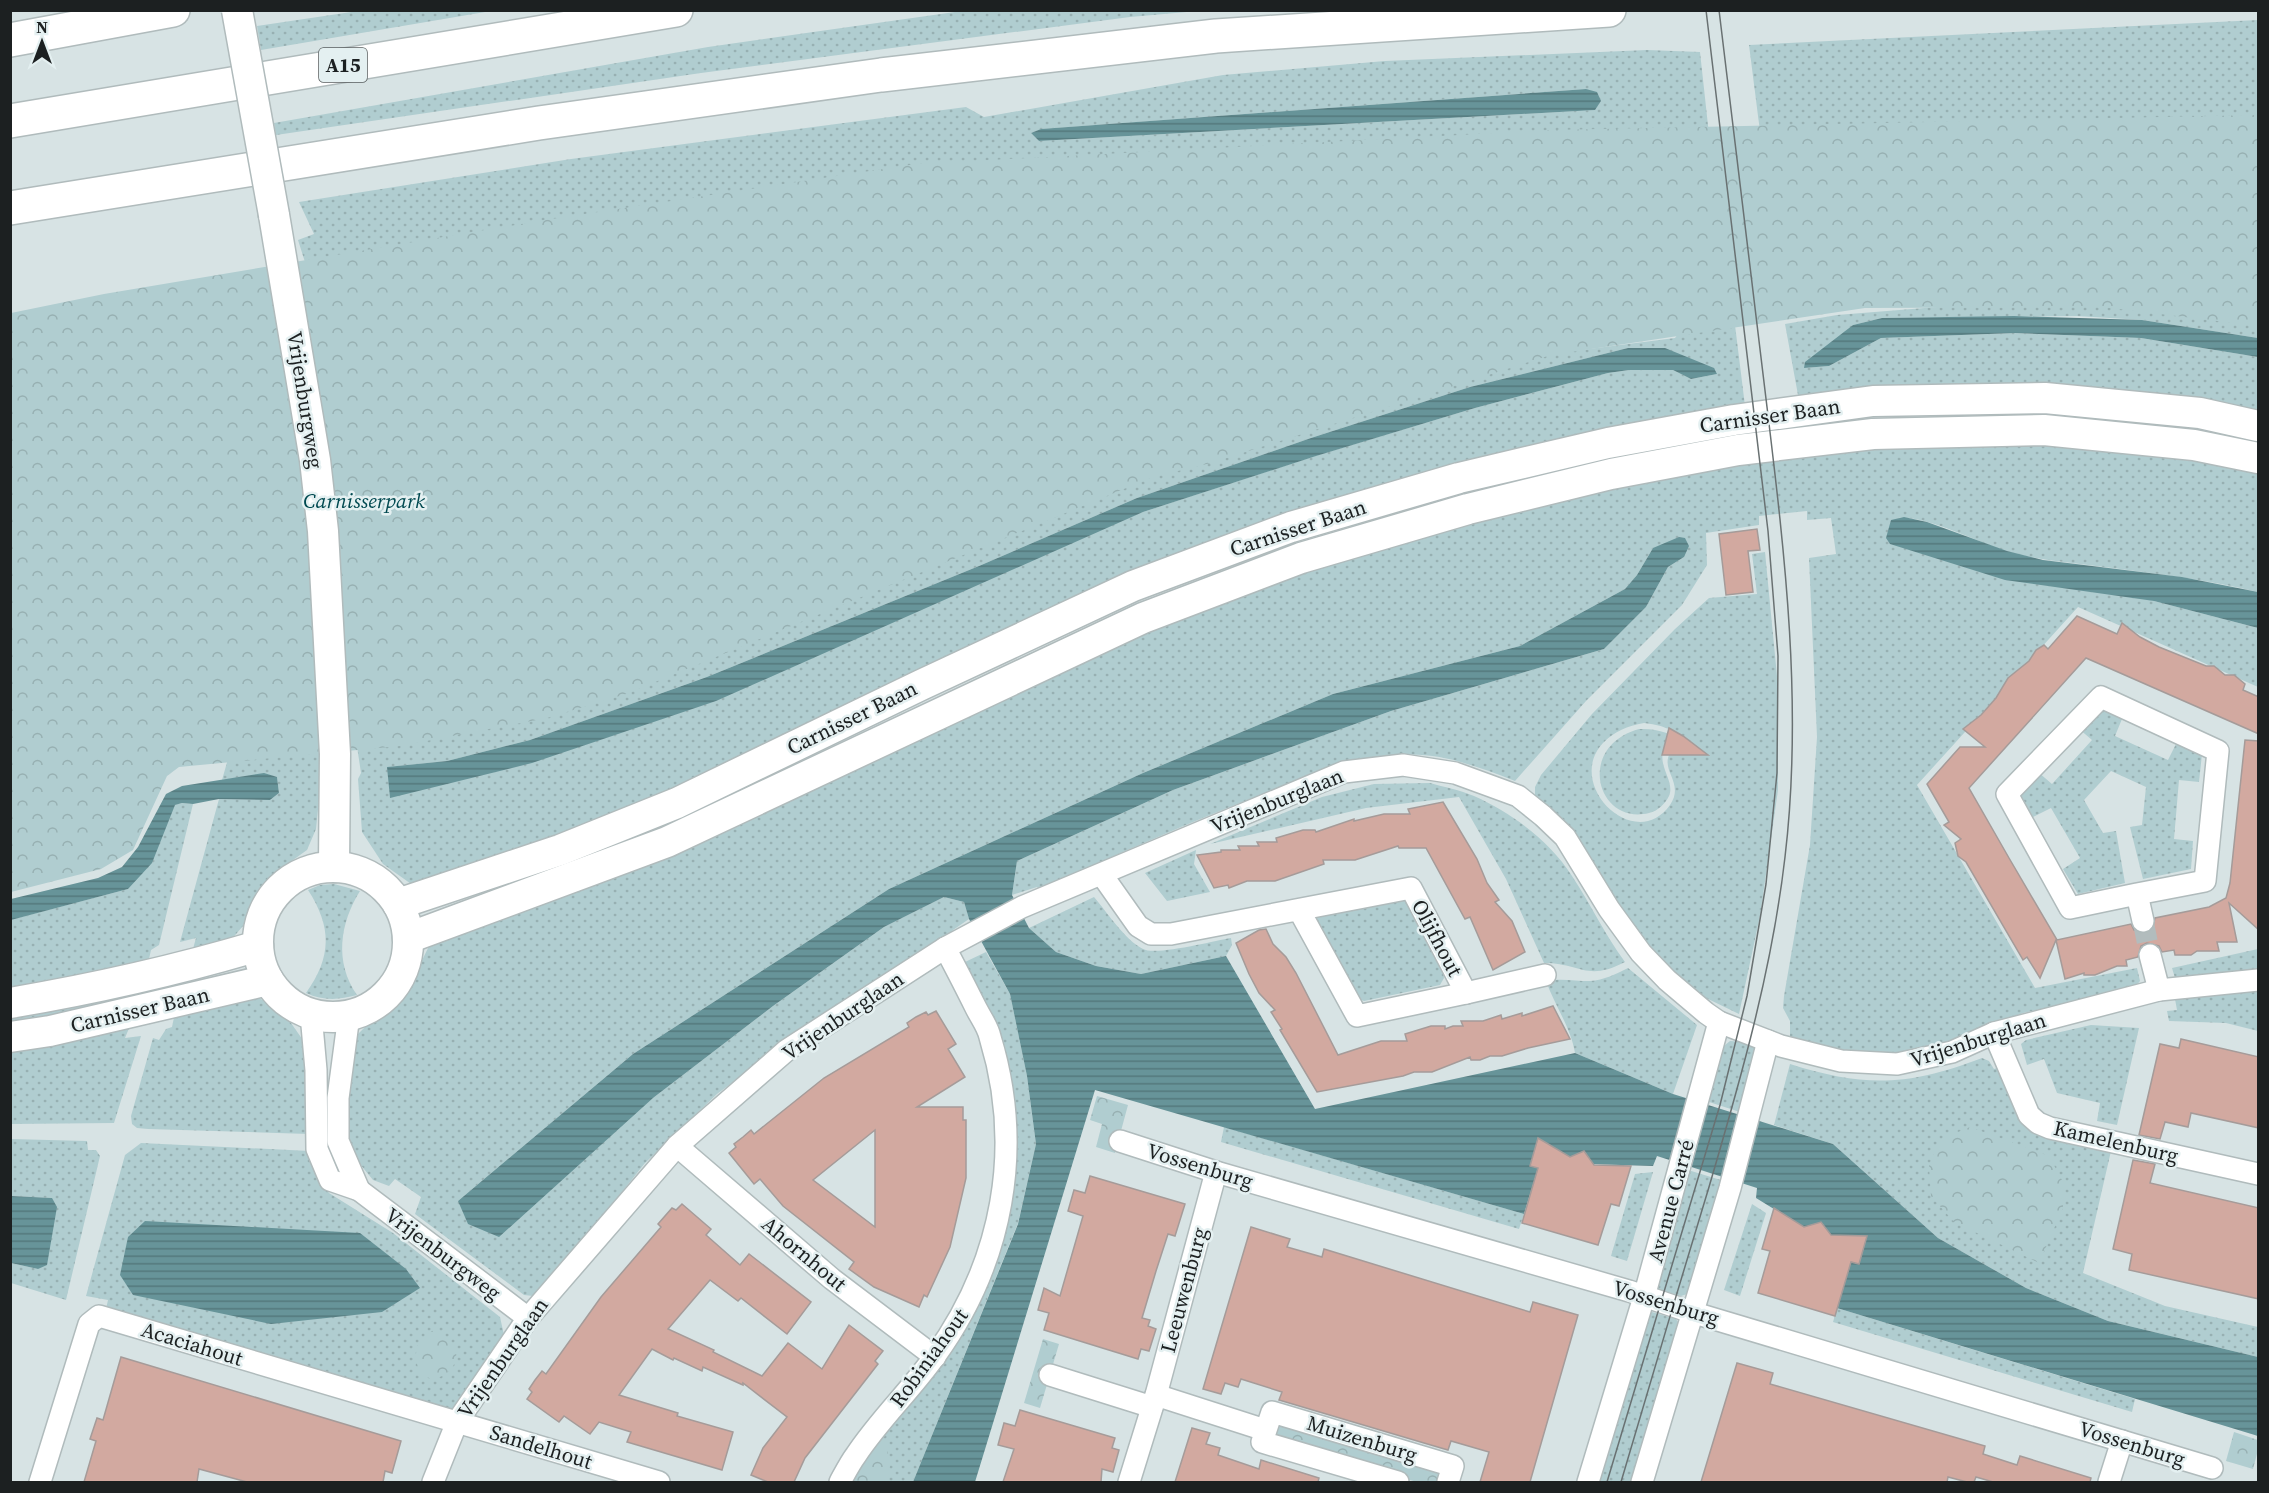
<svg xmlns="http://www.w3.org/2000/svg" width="2269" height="1493" viewBox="0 0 2269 1493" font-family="'Source Serif 4',serif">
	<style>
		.grass { fill: url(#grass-dots); fill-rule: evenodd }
		.park { fill: url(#park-crowns) }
		.water { fill: url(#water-rules) }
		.building { fill: #d2a9a0; stroke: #a59b99; stroke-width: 1.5; fill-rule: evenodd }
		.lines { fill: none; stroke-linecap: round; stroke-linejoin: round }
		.street-tunnel { stroke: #b2bcbd; stroke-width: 21; stroke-dasharray: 21 10; stroke-linecap: butt }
		.street-casing { stroke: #b0bbbc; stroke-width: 24 }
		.secondary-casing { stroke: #b0bbbc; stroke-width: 33 }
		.highway-casing { stroke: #b0bbbc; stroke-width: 36 }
		.street { stroke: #fff; stroke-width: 21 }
		.secondary { stroke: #fff; stroke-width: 30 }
		.highway { stroke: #fff; stroke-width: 33 }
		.tram { stroke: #697172; stroke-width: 1.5 }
		.secondary-bridge-casing { stroke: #b0bbbc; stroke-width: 33; stroke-linecap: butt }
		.secondary-bridge { stroke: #fff; stroke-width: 30 }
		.labels { text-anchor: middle; stroke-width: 5; stroke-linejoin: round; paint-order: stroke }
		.shield { fill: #e4f0f1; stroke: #585e5f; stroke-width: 1.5 }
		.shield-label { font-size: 20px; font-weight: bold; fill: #1c2021 }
		.street-label { font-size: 21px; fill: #1c2021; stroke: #e4f0f1 }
		.park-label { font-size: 21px; font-style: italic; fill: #004950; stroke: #e4f0f1 }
	</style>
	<defs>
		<pattern id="grass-dots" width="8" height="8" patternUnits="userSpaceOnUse" patternTransform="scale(1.5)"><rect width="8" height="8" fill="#b0cdd0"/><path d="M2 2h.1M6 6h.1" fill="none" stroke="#97b0b2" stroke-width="1.8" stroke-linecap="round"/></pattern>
		<pattern id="park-crowns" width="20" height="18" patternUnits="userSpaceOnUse" patternTransform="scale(1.5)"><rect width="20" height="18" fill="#b0cdd0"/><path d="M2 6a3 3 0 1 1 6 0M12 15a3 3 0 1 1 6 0" fill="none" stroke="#97b0b2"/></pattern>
		<pattern id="water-rules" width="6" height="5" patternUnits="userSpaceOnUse" patternTransform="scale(1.5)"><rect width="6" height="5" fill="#679499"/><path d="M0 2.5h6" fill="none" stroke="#54787c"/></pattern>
	</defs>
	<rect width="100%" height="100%" fill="#d7e3e4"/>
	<g class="grass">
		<path d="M969,10L1198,11L1130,17L701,73L276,135L274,123L708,47Z"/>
		<path d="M358,11V10L491,11L261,50L257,26Z"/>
		<path d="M2258,20V233L1764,163L1749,45Z"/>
		<path d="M1647,50L1700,52L1712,162L317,300L298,240L314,234L299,202L571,159L966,107L984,117L1223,75L1385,61ZM1586,89L1601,101L1594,110L1039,141L1031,133L1042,129Z"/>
		<path d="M2258,247V338L2142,320L2077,316L1882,318L1853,325L1804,368L1829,366L1881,338L2015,333L2141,338L2258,357V419L1800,406L1785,324L1837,315L2012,301Z"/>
		<path d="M1733,309L1746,414L1351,508L629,816L414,886L383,864L362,832L358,779L361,773L344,660L664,467L1675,338L1692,315ZM1628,348L1717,374L1691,379L1673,370H1629L1608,373L1475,408L1315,456L1143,512L390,797L388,767L447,761L530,740L707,677L979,566L1137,498L1311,438L1470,387Z"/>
		<path d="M2025,441L2258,467V592C2205,579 2151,573 2096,566C2066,562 2035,560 2006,551C1977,542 1926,515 1897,518L2154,601L2258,628V687L2078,607L1917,785L2035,988L2137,968L2140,981L2134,988L2023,1013L1951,1043L1919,1052L1878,1056L1835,1054L1790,1037V1021L1783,1008L1784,996L1810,845L1817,737L1809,558L1836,554L1831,518L1807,520V511L1759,516V525L1706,533L1707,565L1682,605L1586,701L1515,781C1479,767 1440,752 1401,755C1359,758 1322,773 1283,787C1200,816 1120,854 1039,889L1037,887L1012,895L1017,861L1173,790L1391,711L1604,649L1646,607L1668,567L1684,557L1653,548L1637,575L1625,589L1520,646L1333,694L1143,773L889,889L633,1054L458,1201L653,1098L773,1006L884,927L944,897L964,902L969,919L953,930L945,942L812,1023L717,1094L645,1163L544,1290L533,1296L524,1295L415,1214L421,1197L395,1179L389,1186L373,1180L355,1158L345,1139L344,1111L354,1038L365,1027L384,1015L404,997L431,942L1177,619L1299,574L1372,551L1495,516L1612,488L1706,471L1862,448Z"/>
		<path d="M1765,552L1777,676L1778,790L1760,916L1739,1014L1706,998L1662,963L1535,797V787L1541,775L1592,714L1675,629L1709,598L1757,594L1752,554ZM1644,723C1668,725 1684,735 1701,753H1670C1660,771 1685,783 1670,805C1635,854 1564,785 1603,743C1615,731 1627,726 1644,723Z"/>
		<path d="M257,657L321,744L320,790L316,829L307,850L279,870L259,890L243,926L230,941L191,956L196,938L180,942L219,799L270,800L279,793L277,777L255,775L222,780Z"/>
		<path d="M2097,707L2122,719L2115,736L2168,760L2177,742L2202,754L2199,782L2179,780L2174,839L2193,841L2191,869L2143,879L2130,827L2142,825L2146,787L2111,771L2084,800L2103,833L2116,831L2125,883L2078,894L2063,869L2080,858L2051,808L2033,817L2019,792L2038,772L2052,784L2092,740L2078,728Z"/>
		<path d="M1639,729C1658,728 1671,734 1687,742L1663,752C1659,768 1675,782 1669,796C1665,804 1658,811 1649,813C1597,826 1575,747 1639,729Z"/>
		<path d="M1430,783C1444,787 1460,790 1474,796C1512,813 1550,841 1572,876C1591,905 1604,933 1625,962C1587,982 1580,963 1544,963L1506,879L1459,797L1366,808L1210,844L1322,797L1374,784Z"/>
		<path d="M182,803L193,804L159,945L151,950L147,968L11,995L10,920L128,889L174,805Z"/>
		<path d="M1196,850L1194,864L1210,892L1167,901L1145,873Z"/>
		<path d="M334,884L360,891C340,923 334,962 357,995C339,1000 323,1001 306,993C332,957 332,927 308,890L320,885Z"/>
		<path d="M1402,896L1443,968L1444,978L1440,985L1364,1001L1359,999L1318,927L1317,918L1323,912Z"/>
		<path d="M1094,897C1107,912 1125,940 1143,949C1156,956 1213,941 1231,938L1232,945L1226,956L1141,974L1096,966L1056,952L1029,928Z"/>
		<path d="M2258,949V975L2185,982L2175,978L2172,968Z"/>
		<path d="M986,952L1010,994L1027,1076L1036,1144L1018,1223L913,1482H850L878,1439L919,1392L953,1348L982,1296L998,1248L1014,1145L965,962Z"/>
		<path d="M1628,968L1697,1025L1673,1094L1575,1053C1571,1028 1555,1006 1546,981C1562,978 1575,981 1590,981C1604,980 1616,974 1628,968Z"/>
		<path d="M122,987L126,1004L11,1029V1011Z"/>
		<path d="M2258,991V1031L2226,1023L2169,1021L2167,1011L2177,1010L2175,999L2209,993Z"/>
		<path d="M254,996L265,1001L291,1023L305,1043L309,1134L148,1129L137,1128L132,1124L131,1116L153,1038L159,1040L166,1029L172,1027L176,1008Z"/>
		<path d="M132,1021L125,1038L141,1036L114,1123L11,1124L10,1047Z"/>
		<path d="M2091,1025L2139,1028L2117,1125L2097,1121L2100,1103L2057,1093L2044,1059L2027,1065L2021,1044L2026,1040Z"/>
		<path d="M1730,1041L1743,1042L1754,1048L1756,1061L1743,1113L1706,1101L1719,1050Z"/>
		<path d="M1982,1058L1989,1061L1994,1069L2000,1067L2019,1115L2111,1151L2083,1273L2165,1306L2258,1327V1357L2108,1321L2026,1288L1938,1238L1833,1144L1774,1125L1790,1064C1866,1088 1908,1086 1982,1058Z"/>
		<path d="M1224,1127L1524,1214L1519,1229L1221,1142Z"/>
		<path d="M11,1139L87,1141L88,1150H96L100,1156L66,1300L11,1283V1263L38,1269L52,1198L11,1196Z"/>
		<path d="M141,1143L310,1151L314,1169L329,1193L393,1233L500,1317L504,1335L460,1407L448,1410L106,1309L108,1300L86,1296L125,1155Z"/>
		<path d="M1688,1170L1724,1181L1690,1293L1681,1296L1658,1289L1655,1281Z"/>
		<path d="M1653,1172L1627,1261L1611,1256L1635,1174Z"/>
		<path d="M1752,1204L1766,1213L1740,1296L1724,1290Z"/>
		<path d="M1837,1308L2135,1399L2132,1412L1833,1322Z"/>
		<path d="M1652,1312L1676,1319L1680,1325L1635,1482H1596L1646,1316Z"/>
	</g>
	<g class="park">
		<path d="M2258,115V326L2103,307L1865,308L1551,355L1211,463L1153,477L626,694L547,718L400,746L179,767L167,776L133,850L101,869L11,892V313L104,294L545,220L916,164L1552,130Z"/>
		<path d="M1097,1096L1128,1105L1115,1153L1096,1147L1102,1124L1090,1120Z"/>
		<path d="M1970,1127L2049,1156L2063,1182V1208L2039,1263L1954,1222L1931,1196L1929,1166L1939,1140Z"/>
		<path d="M434,1330C493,1357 416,1409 416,1354C416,1342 424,1335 434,1330Z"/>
		<path d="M1043,1339L1059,1344L1040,1408L1024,1403Z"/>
		<path d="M1274,1418L1443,1469L1439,1482H1417L1268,1438Z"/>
		<path d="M2234,1432L2258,1440V1450L2253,1469L2226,1461Z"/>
		<path d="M878,1439L887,1447L890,1466L884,1482H850Z"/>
	</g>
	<g class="water">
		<path d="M1586,89L1597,92L1601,101L1595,110L1039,141L1031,133L1041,129Z"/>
		<path d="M2014,316L2142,320L2258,338V357L2141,338L2015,333L1881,338L1829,366L1804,368L1805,362L1853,325L1882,318Z"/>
		<path d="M1628,348H1665L1714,368L1717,374L1691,379L1673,370H1629L1608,373L1475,408L1316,456L1143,512L716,701L532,763L390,798L387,767L447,761L530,740L707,677L979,566L1137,498L1311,438L1470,387Z"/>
		<path d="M1904,517L1927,522L2007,551L2043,560L2182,577L2258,592V628L2154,601L2005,580L1890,544L1886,538L1891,520Z"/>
		<path d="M1679,537L1685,538L1689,546L1684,557L1668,567L1646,607L1604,649L1391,711L1173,790L1017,861L1012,895L1029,928L1056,952L1096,966L1141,974L1226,956L1315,1109L1575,1053L1673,1094L1833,1144L1938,1238L2026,1288L2108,1321L2258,1357V1436L1837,1308L1851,1262L1859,1264L1867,1236L1825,1235L1810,1231L1756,1198L1757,1188L1657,1156L1653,1166L1588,1164L1586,1153L1583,1152L1574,1160L1538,1138L1530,1166L1538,1168L1524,1214L1095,1090L975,1482H913L1018,1224L1036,1144L1027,1076L1010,994L969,919L964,902L944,897L884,927L773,1006L653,1098L499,1237L468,1224L458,1201L633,1054L889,889L1143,773L1333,694L1520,646L1625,589L1637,575L1653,548Z"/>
		<path d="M264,773L277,777L279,793L270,800L219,799L193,804L182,803L175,805L152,863L128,889L11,920V899L98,878L122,867L138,847L166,794L182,786Z"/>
		<path d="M11,1196L52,1198L57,1207L47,1265L38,1269L11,1263Z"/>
		<path d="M145,1221L360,1233L406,1269L420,1288L382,1312L271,1324L133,1295L120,1275L128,1237Z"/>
	</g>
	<g class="building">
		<path d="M1757,529L1760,550L1748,551L1753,592L1726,595L1719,534Z"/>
		<path d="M2077,616L2117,634L2122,623L2140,637L2159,647L2206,666H2214L2225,675H2234L2245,684L2243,690L2259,697V734L2086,658L1969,788L2009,858L2057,940L2131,924L2134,930L2145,933L2152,930L2155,918L2209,907L2226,898L2230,883L2245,740L2259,741V930L2229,903L2237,942H2217L2219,951H2197L2191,955H2175L2174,950L2162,952L2159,946L2147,943L2141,946L2138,957L2126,960L2127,966H2117L2095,975H2084V973L2065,979L2056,940L2040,978L2027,957L2023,960L1966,862L1958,856L1955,843L1961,839L1944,825L1949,822L1927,784L1960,747H1985L1963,729L1981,715L1996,698L2008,678L2029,661L2036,650L2044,645L2048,649Z"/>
		<path d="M1669,728L1683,736L1708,755H1662Z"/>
		<path d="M1443,802L1477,859L1487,883L1499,900L1495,902L1512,921L1525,952L1493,970L1470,917L1465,919L1426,848H1399L1398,846L1355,860H1323L1324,864L1275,881H1247L1229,888L1228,885L1214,888L1197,855L1221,852V850H1240L1238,846H1259L1257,842H1277L1276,838L1303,830H1315L1316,832L1354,819V821L1384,814H1410L1408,809Z"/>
		<path d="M1266,929L1273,944L1286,957L1296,973L1338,1055L1381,1041H1407L1405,1034L1431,1026H1445V1029L1453,1026H1463L1461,1021H1483L1501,1015L1502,1019L1522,1013V1016L1553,1006L1570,1039L1528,1048L1502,1056H1490L1480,1060H1471L1470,1057L1432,1072H1414L1403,1076L1317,1092L1280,1030L1282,1029L1271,1012L1275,1010L1259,993L1249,974L1236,943L1259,930Z"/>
		<path d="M936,1011L956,1044L948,1049L965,1077L917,1107H963V1120H966V1178L950,1247L927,1297L924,1295L919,1307L874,1287L849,1269L854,1262L783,1206L760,1179L754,1184L729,1153L736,1147L734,1144L743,1137L751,1130L754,1134L824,1078L909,1027L907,1023L916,1017L926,1012L928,1015ZM875,1130V1227L813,1180Z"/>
		<path d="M2181,1039L2259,1057V1128L2191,1113L2188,1127L2165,1122L2160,1139L2139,1135L2160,1044L2179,1048Z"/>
		<path d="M1538,1138L1570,1157L1584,1151L1594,1165L1631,1166L1619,1206L1611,1204L1598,1245L1522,1223L1538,1168L1530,1166Z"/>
		<path d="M2133,1160L2155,1164L2150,1183L2259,1208V1299L2129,1270L2132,1254L2113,1249Z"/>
		<path d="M1090,1176L1185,1204L1175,1236L1168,1234L1156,1271L1142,1318L1150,1320L1148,1326L1156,1329L1149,1351L1141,1349L1138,1359L1044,1330L1049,1313L1038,1310L1044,1288L1060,1296L1083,1216L1068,1211L1074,1190L1085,1193Z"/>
		<path d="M682,1204L711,1229L706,1235L740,1265L749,1254L811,1302L787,1334L741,1298L738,1301L710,1280L668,1329L714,1350L713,1352L762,1376L788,1343L822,1369L849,1325L883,1351L875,1361L878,1364L805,1458L794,1482H768L751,1475L763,1448L787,1417L743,1383V1385L703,1367L702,1371L674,1358L673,1360L652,1349L619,1395L678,1413L677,1416L733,1432L722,1470L627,1442L631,1432L599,1422L590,1434L564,1416L559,1422L527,1399L532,1392L529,1389L535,1380L542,1371L546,1374L601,1297L661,1227L658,1224L672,1208L676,1210Z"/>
		<path d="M1774,1208L1804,1227L1821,1222L1831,1235L1867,1236L1859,1264L1851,1262L1835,1316L1758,1293L1770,1251L1762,1249Z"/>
		<path d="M1251,1227L1290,1239L1287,1247L1322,1257L1324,1249L1530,1312L1533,1302L1578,1315L1530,1482H1480L1489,1452L1451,1441L1448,1450L1424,1443L1279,1400L1282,1392L1241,1379L1238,1387L1225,1383L1221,1394L1203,1389Z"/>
		<path d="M121,1357L401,1441L392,1473L385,1471L383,1482H247L199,1469L197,1482H84L96,1441L90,1439L97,1418L103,1420Z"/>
		<path d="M1737,1363L1773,1373L1770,1384L1985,1446L1983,1454L2017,1465L2020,1456L2091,1478L2090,1482H1993L1976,1477L1974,1482H1967L1948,1477L1947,1482H1701Z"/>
		<path d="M1020,1410L1115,1438L1112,1448L1119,1450L1113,1472L1102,1469L1101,1482H1003L1014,1449L998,1445L1004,1423L1015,1426Z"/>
		<path d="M1192,1428L1210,1433L1206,1444L1220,1448L1218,1455L1259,1469L1261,1460L1319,1478L1318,1482H1175Z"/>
	</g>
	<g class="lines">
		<path class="street-tunnel" d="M2143,921L2150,955"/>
		<defs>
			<g id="street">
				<path d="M1102,875L1138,926L1151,934H1171L1411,888L1466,993L1357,1016L1299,910"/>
				<path d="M2137,894L2070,908L2007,794L2101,697L2218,751L2205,881L2137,894L2143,921"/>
				<path d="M2150,955L2159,990"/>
				<path d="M1466,993L1545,975"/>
				<path d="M311,1014L316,1070L317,1149L330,1180L359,1190L528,1318"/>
				<path d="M349,1015L338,1098V1141L359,1190"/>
				<path d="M1994,1033L2029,1115L2038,1123L2050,1128L2258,1174"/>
				<path d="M1120,1141L1216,1172L1629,1291L1691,1312L2212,1468"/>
				<path d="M677,1146L832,1279L935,1357"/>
				<path d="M1050,1375L1152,1407"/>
				<path d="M1156,1395L1265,1430"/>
				<path d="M40,1482L89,1324L99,1316L659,1482"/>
				<path d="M433,1482L457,1422L528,1318L677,1146L787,1050L945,948L1022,907L1344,772L1403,765L1455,773L1518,796L1543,816L1565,837L1609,909L1641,953L1667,980L1706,1013L1719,1022L1781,1046L1841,1061L1897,1064L1952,1052L1994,1033L2159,990L2258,980"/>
				<path d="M840,1482C845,1473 850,1463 856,1455C879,1420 911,1390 935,1356C1003,1262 1024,1148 990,1037C988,1027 981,1018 976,1008C966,988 956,968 945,948"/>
				<path d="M1129,1482L1156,1395L1216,1172"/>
				<path d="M1398,1482L1262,1442L1272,1412L1453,1466L1448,1482"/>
				<path d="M1588,1482L1644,1297L1719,1022"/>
				<path d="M1642,1482L1730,1188L1768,1041"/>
				<path d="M2109,1482L2122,1441"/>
			</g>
			<g id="secondary">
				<path d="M274,215L315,460L323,531L335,754L334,867"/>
				<circle cx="333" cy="942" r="75"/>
				<path d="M398,904L560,850L677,803L921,685L1133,586L1291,527L1459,478L1608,443L1734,420L1873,401L2045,398L2200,413L2258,426"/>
				<path d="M408,938L667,842L1143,618L1301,558L1468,509L1611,474L1738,450L1873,434L2044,430L2194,445L2258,458"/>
				<path d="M10,1003C93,989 177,970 258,946"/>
				<path d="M10,1037L50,1031L268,980"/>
			</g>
			<g id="highway">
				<path d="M10,40L173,10"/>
				<path d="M10,121L676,10"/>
				<path d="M10,208L539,123L881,75L1216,36L1609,10"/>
			</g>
		</defs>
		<use href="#street" class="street-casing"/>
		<use href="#secondary" class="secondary-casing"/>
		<use href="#highway" class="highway-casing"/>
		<use href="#street" class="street"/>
		<use href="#secondary" class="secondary"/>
		<use href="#highway" class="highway"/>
		<g class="tram">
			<path d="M1607,1482L1720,1105L1747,996L1766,884L1777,773L1778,656L1768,531L1706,10"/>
			<path d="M1621,1482C1650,1384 1679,1285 1709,1187C1741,1078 1772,970 1785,857C1803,706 1785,556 1767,407C1751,275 1735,143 1719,10"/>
		</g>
		<defs>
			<path id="secondary-bridge" d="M237,10L274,215"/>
		</defs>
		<use href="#secondary-bridge" class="secondary-bridge-casing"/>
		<use href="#secondary-bridge" class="secondary-bridge"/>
	</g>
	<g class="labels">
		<rect class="shield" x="319" y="48" width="48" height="34" rx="4.5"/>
		<g class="shield-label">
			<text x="343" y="72">A15</text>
		</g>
		<g class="street-label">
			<text transform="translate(305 400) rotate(81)" y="7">Vrijenburgweg</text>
			<text transform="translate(1770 416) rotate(-8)" y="7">Carnisser Baan</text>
			<text transform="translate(1298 528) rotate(-18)" y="7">Carnisser Baan</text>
			<text transform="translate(852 718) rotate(-26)" y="7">Carnisser Baan</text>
			<text transform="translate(1277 801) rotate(-22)" y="7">Vrijenburglaan</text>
			<text transform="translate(1437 938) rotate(62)" y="7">Olijfhout</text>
			<text transform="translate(140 1010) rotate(-13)" y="7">Carnisser Baan</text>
			<text transform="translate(843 1016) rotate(-34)" y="7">Vrijenburglaan</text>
			<text transform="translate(1978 1040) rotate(-17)" y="7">Vrijenburglaan</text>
			<text transform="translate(2116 1142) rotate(13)" y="7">Kamelenburg</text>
			<text transform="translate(1200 1166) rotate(17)" y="7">Vossenburg</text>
			<text transform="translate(1671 1201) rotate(-75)" y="7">Avenue Carré</text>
			<text transform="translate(443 1254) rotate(37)" y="7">Vrijenburgweg</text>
			<text transform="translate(804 1254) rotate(40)" y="7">Ahornhout</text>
			<text transform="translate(1184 1290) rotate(-75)" y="7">Leeuwenburg</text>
			<text transform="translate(1666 1303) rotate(17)" y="7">Vossenburg</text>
			<text transform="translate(192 1344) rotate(17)" y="7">Acaciahout</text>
			<text transform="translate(503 1358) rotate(-55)" y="7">Vrijenburglaan</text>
			<text transform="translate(929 1358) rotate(-54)" y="7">Robiniahout</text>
			<text transform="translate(1362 1439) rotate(17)" y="7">Muizenburg</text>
			<text transform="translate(2132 1444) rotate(17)" y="7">Vossenburg</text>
			<text transform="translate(541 1447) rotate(17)" y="7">Sandelhout</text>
		</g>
		<g class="park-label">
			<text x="364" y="508">Carnisserpark</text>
		</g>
	</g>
	<rect width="2269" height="1493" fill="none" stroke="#1c2021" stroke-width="24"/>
	<g transform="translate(42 42)" stroke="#e4f0f1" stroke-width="4.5" paint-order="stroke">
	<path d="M0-4.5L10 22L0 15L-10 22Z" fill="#1c2021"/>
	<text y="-9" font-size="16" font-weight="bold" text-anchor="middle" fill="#1c2021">N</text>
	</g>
</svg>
